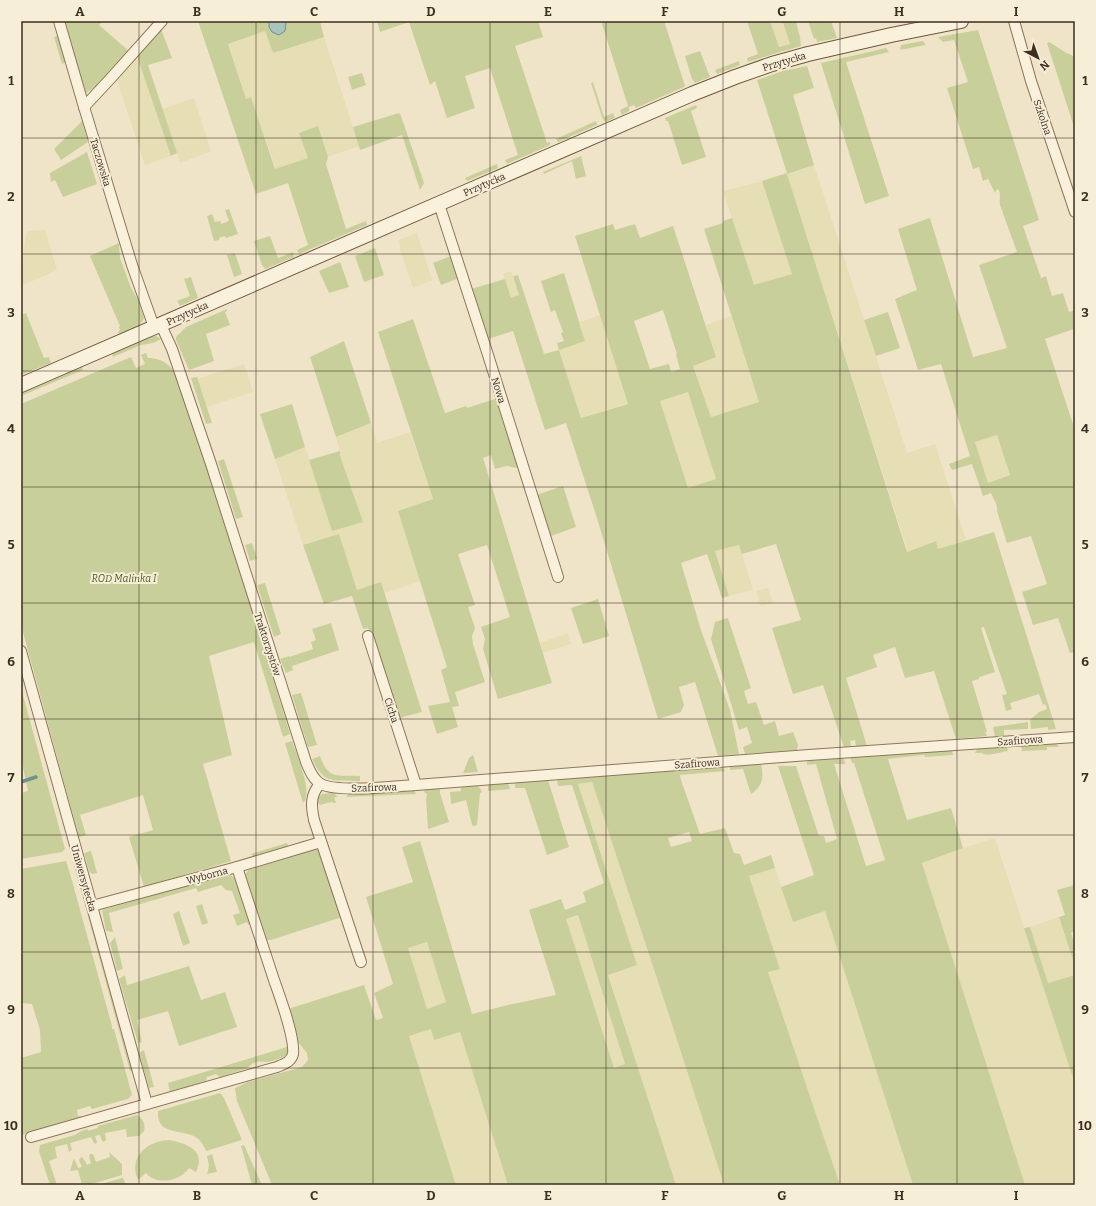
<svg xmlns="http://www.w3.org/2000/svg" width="1096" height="1206" viewBox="0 0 1096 1206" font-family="Bitter,serif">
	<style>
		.farmland { fill: #e6deb5 }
		.green { fill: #c9cf9b; fill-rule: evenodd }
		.water { fill: #a9c4bc; stroke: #6f938a }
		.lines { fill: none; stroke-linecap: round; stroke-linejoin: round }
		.stream { stroke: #6f938a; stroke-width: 3.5 }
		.minor-casing { stroke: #8d765c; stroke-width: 12 }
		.secondary-casing { stroke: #6f573f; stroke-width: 16 }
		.minor { stroke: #faf1dc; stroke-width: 10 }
		.secondary { stroke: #faf1dc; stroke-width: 14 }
		.grid { fill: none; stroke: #3d2e20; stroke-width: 1; stroke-opacity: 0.55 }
		.labels { text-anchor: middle; stroke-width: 4; stroke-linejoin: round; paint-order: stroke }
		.street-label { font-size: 10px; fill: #3d2e20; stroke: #f7eed8 }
		.park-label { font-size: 10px; font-style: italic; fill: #4d5a26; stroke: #f7eed8 }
		.neatline { fill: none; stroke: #3d2e20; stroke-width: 1.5 }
		.grid-label { font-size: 13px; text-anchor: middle; font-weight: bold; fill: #3d2e20 }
	</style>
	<rect width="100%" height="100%" fill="#f0e4c8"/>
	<g class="farmland">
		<path d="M770,21H789L784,22L790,44L779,47Z"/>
		<path d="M265,31L273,53L324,37L359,146L328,157L318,126L308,158L276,169L251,97L246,99L228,44Z"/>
		<path d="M137,56L171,156L145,165L117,80Z"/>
		<path d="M194,98L211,151L180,163L162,109Z"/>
		<path d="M814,165L907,453L935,444L966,540L938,549L936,541L908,552L787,174Z"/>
		<path d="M762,181L792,274L754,286L723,191Z"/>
		<path d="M45,230L57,270L21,286V270L27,231Z"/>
		<path d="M417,233L432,280L413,288L400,249L399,240Z"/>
		<path d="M511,271L519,295L511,298L503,274Z"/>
		<path d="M600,315L628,403L581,418L559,349L585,341L580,322Z"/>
		<path d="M731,316L759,402L711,417L693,365L716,357L706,325Z"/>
		<path d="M244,364L253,392L207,407L197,379Z"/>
		<path d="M688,392L716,479L688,488L660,400Z"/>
		<path d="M371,423L377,443L410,432L433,499L398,511L420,581L385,593L381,582L357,590L339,534L303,545L275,459L305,447L333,530L340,456V451L336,437Z"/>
		<path d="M997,435L1010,475L988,483L975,442Z"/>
		<path d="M739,544L753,590L729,596L715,551Z"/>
		<path d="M768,588L773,603L761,606L756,591Z"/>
		<path d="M568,633L571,644L543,653L540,643Z"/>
		<path d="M592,782L667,1009L724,1185H676L608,974L637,965L578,784Z"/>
		<path d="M995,838L1075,1084V1185H1025L922,863L963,848Z"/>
		<path d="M775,868L793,922L825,911L913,1185H840L768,972L780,969L749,876Z"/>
		<path d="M578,915L625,1064L613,1068L566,919Z"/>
		<path d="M1059,917L1075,966V975L1048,983L1030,927Z"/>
		<path d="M427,942L446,1002L427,1009L408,948Z"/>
		<path d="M431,1029L434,1039L460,1032L508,1185H456L409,1036Z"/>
	</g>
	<g class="green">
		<path d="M63,21H103L99,25L130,52C117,65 101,86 84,94Z"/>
		<path d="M198,21H320L324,37L273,53L265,31L228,44L246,99L251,97L275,169L308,158L299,133L318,126L328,157L326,164L346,229L366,221L367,225L299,254L297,250L308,245L288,183L256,194Z"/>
		<path d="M377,21H538L543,37L515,46L547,143L550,142V145L548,146L507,164L505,160L518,155L490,68L465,76L475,108L447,118L435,81L430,85L409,22L380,32Z"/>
		<path d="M601,21H664L685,86L684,87L636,108L634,105L629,107V111L622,115L620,110L628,106Z"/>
		<path d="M747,21H770L779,47L790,44L783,22L796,21L800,37L801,46L780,52L748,62L747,58L758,54Z"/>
		<path d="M808,21H831L837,38L817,42L816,38L814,39Z"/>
		<path d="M161,29L172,58L148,65L177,153L171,156L137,56Z"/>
		<path d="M978,30L1039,220L1023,226L1041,278L1046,276L1052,296L1063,293L1069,312L1075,310V332L1074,329L1045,339L1075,430V652L1070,653L1058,618L1033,625L1022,592L1047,584L1031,536L1007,543L997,511C998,504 993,499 991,493L983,496L972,464L952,470L949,464L970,456L941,364L918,370L895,299L917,290L898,229L930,218L973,357L1007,348L979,265L1017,252L1000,205C999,200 1001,195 999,190L997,189L995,193L988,179L983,181L979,167L973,169L947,88L968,82L954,40L943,42L938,37ZM997,435L1010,475L988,483L975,442Z"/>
		<path d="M59,35L67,62L62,64L54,37Z"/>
		<path d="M923,41L926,45L900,50L901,45Z"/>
		<path d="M1049,42L1065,52L1075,57V130L1047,43Z"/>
		<path d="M886,48L889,52L846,62L889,196L865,204L821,63Z"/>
		<path d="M700,51L710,77L695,83L692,79L685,56Z"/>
		<path d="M739,61L740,65L717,74L715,70Z"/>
		<path d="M807,66L814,88L793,95L814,165L787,174L907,552L936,541L938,549L994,532L1056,729L1048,730V727L1031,729L1030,720L1039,712L1047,709L1045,704L1043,705L1039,694L1010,703L1012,709L1006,711L1002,695L1007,694L984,627L981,628L995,672L979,677V679L972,681L987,732H985L987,736L956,739L934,671L905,678L895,647L873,655L877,667L846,678L867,746H856L855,740L850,741L851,746L844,747L823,685L793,694L772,628L801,620L776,544L742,554L739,545L715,551L729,596L722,598L707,554L681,563L701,630L730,710L739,754L718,756L695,682L679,687L684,705L681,712L658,719L596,515L566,423L545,430L513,331L488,339L471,289L505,279L511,298L519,295L513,276L518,275L544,354L559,350L557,343L564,341L561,333L563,332L555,310L551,312L541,281L564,273L585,341L559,350L581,418L628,404L575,236L613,224L615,230L635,224L640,238L673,226L716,357L693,366L711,417L759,402L704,229L723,223V221L732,218L754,285L792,274L762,181L787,173L757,80L783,71ZM663,310L677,354L676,355L680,369L671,372L669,364L650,369L634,321ZM688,392L716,479L688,488L660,401Z"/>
		<path d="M362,73L366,85L352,90L348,77Z"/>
		<path d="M593,82L604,117L613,113L615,118L605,122L602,117L591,83Z"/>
		<path d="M696,105L697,108L691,111L706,157L682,165L668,121H666L665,118Z"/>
		<path d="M399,113L401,116L424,183L420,190L402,135L360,150L353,127Z"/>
		<path d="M82,121L88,142L61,160L54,149Z"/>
		<path d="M596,121L597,125L558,142L556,139Z"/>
		<path d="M87,152L97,184L63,197L55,180L51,182L50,173Z"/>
		<path d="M581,156L586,176L576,179L572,161L544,174L543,172Z"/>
		<path d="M497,164L498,168L467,181L465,178Z"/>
		<path d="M229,209L238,234L226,238L225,236L219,238V240L214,241L207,216L212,214L215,222L220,221L221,224L229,221L225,210Z"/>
		<path d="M270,236L278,258L293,252L294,257L265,269L262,265L254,241Z"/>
		<path d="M119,243L120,258L131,288L138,300L144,318C141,327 127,333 119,334L118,332L120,330L119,327L120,326L90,256Z"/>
		<path d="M375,248L384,275L364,282L355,256Z"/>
		<path d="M235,253L242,274L234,277L227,255Z"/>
		<path d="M451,256L459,278L441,285L433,263Z"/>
		<path d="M340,262L349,287L329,293L319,271Z"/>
		<path d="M191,277L198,298L180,306L177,301L190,296L184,279Z"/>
		<path d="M227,309V311L225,312L230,325L206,334L214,361L189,370L176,340V337L186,327Z"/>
		<path d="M888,312L900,348L876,356L864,320Z"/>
		<path d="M26,313L44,358L49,357L51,363L21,375V315Z"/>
		<path d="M413,319L445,413L466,406L467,408L498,398L519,463L517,468L507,466L495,469L491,455L483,458L552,683L498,699L483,649L485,639L481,627L510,617L487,545L458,554L475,605L468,607L475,628L472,636L473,644L485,682L455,692L459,706L452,707L458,727L437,734L428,706L450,702L441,670L447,667L398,511L433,499L378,332Z"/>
		<path d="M149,336H156L161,339L153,343L141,345L113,357L111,352Z"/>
		<path d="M344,341L371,423L336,437L310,357Z"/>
		<path d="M146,353L148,358C164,358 173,367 179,381L232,545L290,734L283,737L254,642L209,656L232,755L203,764L231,861L144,887L129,837L153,830L143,795L80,815L86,835L79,837L21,625V404L131,357L136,368L145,364L141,355Z"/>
		<path d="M81,365L83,370L21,396V392Z"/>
		<path d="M197,377L212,423L206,424L191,378Z"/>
		<path d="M292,404L305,447L275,459L260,414Z"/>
		<path d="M340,451V456L363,522L332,531L309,460Z"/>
		<path d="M224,459L243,517L236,519L218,461Z"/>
		<path d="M563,486L576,527L551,536L548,532L536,495Z"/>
		<path d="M339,534L357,590L381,582L422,712L399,718L368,628L363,629L352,596L324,604L303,545Z"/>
		<path d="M252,543L257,559L250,561L245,545Z"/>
		<path d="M265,583L281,634L274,637L257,585Z"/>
		<path d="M598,599L609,636L583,644L571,608Z"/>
		<path d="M728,618L751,688L744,691L748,704L756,702L764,725L775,721L779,736L793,732L798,745L797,750L745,754L743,747L752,743L747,727L739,730L725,684L711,639L715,622Z"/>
		<path d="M331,623L339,650L292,666L293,670L286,673L280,659L289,656V657L313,649L311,642L316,640L312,629Z"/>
		<path d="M21,688L65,849L62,852L21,859V793L28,791L21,758Z"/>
		<path d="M301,693L317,745L308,747L292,695Z"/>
		<path d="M1028,722V729L1004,730V736L995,737L993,727Z"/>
		<path d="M292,741C296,753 314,794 303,803L285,743Z"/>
		<path d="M1056,743L1059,747H1047V750L1022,751L1021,745Z"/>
		<path d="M1007,747L1008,751C1000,752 988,757 982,753H975L977,749Z"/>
		<path d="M952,750L953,755L925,757L924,755L888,759L907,820L951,808L963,848L922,863L1025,1185H913L825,911L793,922L781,887L814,875L778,766H796L819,836H824L826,843L837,839L816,764L807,765V762L809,761L844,758L845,764H834L866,866L885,860L854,763H852L850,757Z"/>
		<path d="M473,755L478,772L463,773L469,758Z"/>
		<path d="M320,756C328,780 338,775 360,776V781C334,780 324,785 312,759Z"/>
		<path d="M761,764C764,777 763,786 751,794L743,769L730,770V767Z"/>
		<path d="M721,766L725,771L680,775L681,780L700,834L725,828L734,853L740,854L744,865L771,855L775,868L749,876L780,969L768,972L840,1185H724L667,1009L592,782L578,784L637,965L608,975L676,1185H508L460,1032L434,1040L431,1029L409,1036L456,1185H272L237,1101L235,1088L248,1082L302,1067L308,1060L307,1053L297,1041L288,1009L364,985L376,1020L383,1018L374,993L393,984L366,897L413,882L402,847L420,841L472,1014L508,1005L556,995L529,910L561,899L565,910L586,902L583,892L604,883L572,785L558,786L557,779ZM689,832L692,841L671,847L668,838ZM578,915L625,1064L614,1068L566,919ZM427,942L446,1002L427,1009L408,948Z"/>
		<path d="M548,780L569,847L547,855L525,788H515V783Z"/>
		<path d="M508,783L510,789L488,791V785L490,784Z"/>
		<path d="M461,785C471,785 478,782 482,792L480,793L477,825L473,826L472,825L466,800L451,804L450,792L461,791Z"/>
		<path d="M438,788L440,790V793L449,822L428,829L426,799L427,794L425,793L424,791L425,789Z"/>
		<path d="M414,789L416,794L346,797L349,793Z"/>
		<path d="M332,793L335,794L338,797H334L336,803H334L331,802L320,805L316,802V799L322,794Z"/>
		<path d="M287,843L288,846L253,857L251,854Z"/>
		<path d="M317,848L330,880L342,917L271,940H267L245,875L246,873L249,870Z"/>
		<path d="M91,851L97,873L92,874L89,871L84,853Z"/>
		<path d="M66,861L71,877L112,1026V1029H114L132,1095L128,1099L92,1109L90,1106L77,1110L78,1116H82L79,1118L21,1135V1058L41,1052L40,1030L32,1004L21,1003V869Z"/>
		<path d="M73,861H76L135,1073L130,1071Z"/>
		<path d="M228,874L237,879L252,924L248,925L247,922L237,926L233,915L240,913L232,891L226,890L221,885L198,892L196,888L109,913L113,932L106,931L102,910Z"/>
		<path d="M1075,885V931L1071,933L1075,945V966L1059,917L1065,915L1057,890Z"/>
		<path d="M202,904L208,923L202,925L196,906Z"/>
		<path d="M179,911L190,943L183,946L173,914Z"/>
		<path d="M1030,927L1048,983L1075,975V1084L1024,928Z"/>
		<path d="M115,937L123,969L117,971L110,943Z"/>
		<path d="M189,966L201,1000L225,992L237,1027L179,1046L168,1011L137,1020L142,1042L138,1043L119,979L125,975L127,985Z"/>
		<path d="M287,1047L288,1054C283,1058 272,1062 266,1062C259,1061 253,1061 248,1068L220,1077L216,1074L207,1077L206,1081L170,1092L168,1083Z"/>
		<path d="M144,1050L154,1087L149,1088L139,1053Z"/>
		<path d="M220,1093L224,1098L242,1140L206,1151C204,1146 201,1141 197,1138C183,1128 156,1137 158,1111Z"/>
		<path d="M137,1115C143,1119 146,1124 144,1131L139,1136L127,1137L126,1129L105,1133L106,1140L104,1142L102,1141L100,1135L95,1136L97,1142L96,1144L94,1143L91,1137L70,1143L72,1150L69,1152L67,1144L55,1147L57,1158L49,1161L57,1185H50L39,1151L40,1145L75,1135L81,1131L88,1129V1131L98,1128V1126Z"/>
		<path d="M169,1140C186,1143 207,1150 196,1172L189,1168C181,1181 156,1186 146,1173L138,1180C128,1157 147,1141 169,1140Z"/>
		<path d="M244,1145L262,1185H252L241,1146Z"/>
		<path d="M109,1152L122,1164V1175L88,1185H82L78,1170L70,1171L73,1161L74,1159L75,1160L78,1168L82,1167L79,1160L81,1157L83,1158L87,1165L91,1163L89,1157L90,1154H93L96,1162L110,1157Z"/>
		<path d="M212,1154L217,1172L207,1174L209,1166L207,1156Z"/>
		<path d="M122,1178H123L126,1185H98Z"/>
	</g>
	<path class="water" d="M269,21H284L286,23L285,31L279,35L272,32L269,27Z"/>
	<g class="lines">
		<path class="stream" d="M21,782L36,777"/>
		<defs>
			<g id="minor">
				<path d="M59,21L84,107L132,265L154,327"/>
				<path d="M1014,21L1031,81L1075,212"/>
				<path d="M84,107L111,78L162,21"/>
				<path d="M439,204L488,355L558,577"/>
				<path d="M161,325L172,349L211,464L306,762C309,769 313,780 321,784C339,793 394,786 416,785L809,755L1075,737"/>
				<path d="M368,636L416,785"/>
				<path d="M21,651L147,1104"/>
				<path d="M320,784C310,795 311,806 314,820L361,962"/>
				<path d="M92,906L237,867L321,842"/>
				<path d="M31,1137L277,1067C284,1064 291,1062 293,1054C295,1037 280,997 274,980C262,943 249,905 237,867"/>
			</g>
			<path id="secondary" d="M21,385L468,191L692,94L735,77L772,64L808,54L891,35L961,21"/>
		</defs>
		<use href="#minor" class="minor-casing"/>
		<use href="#secondary" class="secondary-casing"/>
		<use href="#minor" class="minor"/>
		<use href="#secondary" class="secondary"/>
	</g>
	<path class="grid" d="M139,21V1185M256,21V1185M373,21V1185M490,21V1185M606,21V1185M723,21V1185M840,21V1185M957,21V1185M21,138H1075M21,254H1075M21,371H1075M21,487H1075M21,603H1075M21,719H1075M21,835H1075M21,952H1075M21,1068H1075"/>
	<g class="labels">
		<g class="street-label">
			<text transform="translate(784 61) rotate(-17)" y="4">Przytycka</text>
			<text transform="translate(1043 117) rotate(71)" y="4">Szkolna</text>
			<text transform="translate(101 162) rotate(73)" y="4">Taczowska</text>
			<text transform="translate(484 184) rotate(-23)" y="4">Przytycka</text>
			<text transform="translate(187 313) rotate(-24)" y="4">Przytycka</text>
			<text transform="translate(499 390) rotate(73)" y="4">Nowa</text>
			<text transform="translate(268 644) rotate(72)" y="4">Traktorzystów</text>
			<text transform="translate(392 710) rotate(72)" y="4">Cicha</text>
			<text transform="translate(1020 740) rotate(-4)" y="4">Szafirowa</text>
			<text transform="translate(697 763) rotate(-4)" y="4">Szafirowa</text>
			<text transform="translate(374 787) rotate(-2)" y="4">Szafirowa</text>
			<text transform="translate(207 875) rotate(-15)" y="4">Wyborna</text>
			<text transform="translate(84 878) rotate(74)" y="4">Uniwersytecka</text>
		</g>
		<g class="park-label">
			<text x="124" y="582">ROD Malinka I</text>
		</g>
	</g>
	<rect width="1096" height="1206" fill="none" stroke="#f7eed8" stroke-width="44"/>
	<g transform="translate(1038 58) rotate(139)" stroke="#f7eed8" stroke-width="3" paint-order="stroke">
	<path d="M0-3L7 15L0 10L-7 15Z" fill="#3d2e20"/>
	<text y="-6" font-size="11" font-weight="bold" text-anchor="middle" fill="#3d2e20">N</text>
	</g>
	<rect x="22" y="22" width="1052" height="1162" class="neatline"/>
	<g class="grid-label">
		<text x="80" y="16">A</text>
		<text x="197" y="16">B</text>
		<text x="314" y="16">C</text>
		<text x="431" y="16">D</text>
		<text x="548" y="16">E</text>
		<text x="665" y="16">F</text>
		<text x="782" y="16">G</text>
		<text x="899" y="16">H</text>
		<text x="1016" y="16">I</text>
		<text x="11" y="85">1</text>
		<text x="1085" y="85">1</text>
		<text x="11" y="201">2</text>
		<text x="1085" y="201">2</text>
		<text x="11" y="317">3</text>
		<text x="1085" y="317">3</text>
		<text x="11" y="433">4</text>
		<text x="1085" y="433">4</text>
		<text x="11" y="549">5</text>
		<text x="1085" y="549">5</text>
		<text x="11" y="666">6</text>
		<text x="1085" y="666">6</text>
		<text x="11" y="782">7</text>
		<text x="1085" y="782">7</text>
		<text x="11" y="898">8</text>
		<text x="1085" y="898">8</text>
		<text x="11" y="1014">9</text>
		<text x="1085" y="1014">9</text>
		<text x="11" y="1130">10</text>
		<text x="1085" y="1130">10</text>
		<text x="80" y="1200">A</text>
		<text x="197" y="1200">B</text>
		<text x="314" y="1200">C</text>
		<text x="431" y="1200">D</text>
		<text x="548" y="1200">E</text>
		<text x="665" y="1200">F</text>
		<text x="782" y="1200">G</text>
		<text x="899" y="1200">H</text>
		<text x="1016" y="1200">I</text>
	</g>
</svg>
